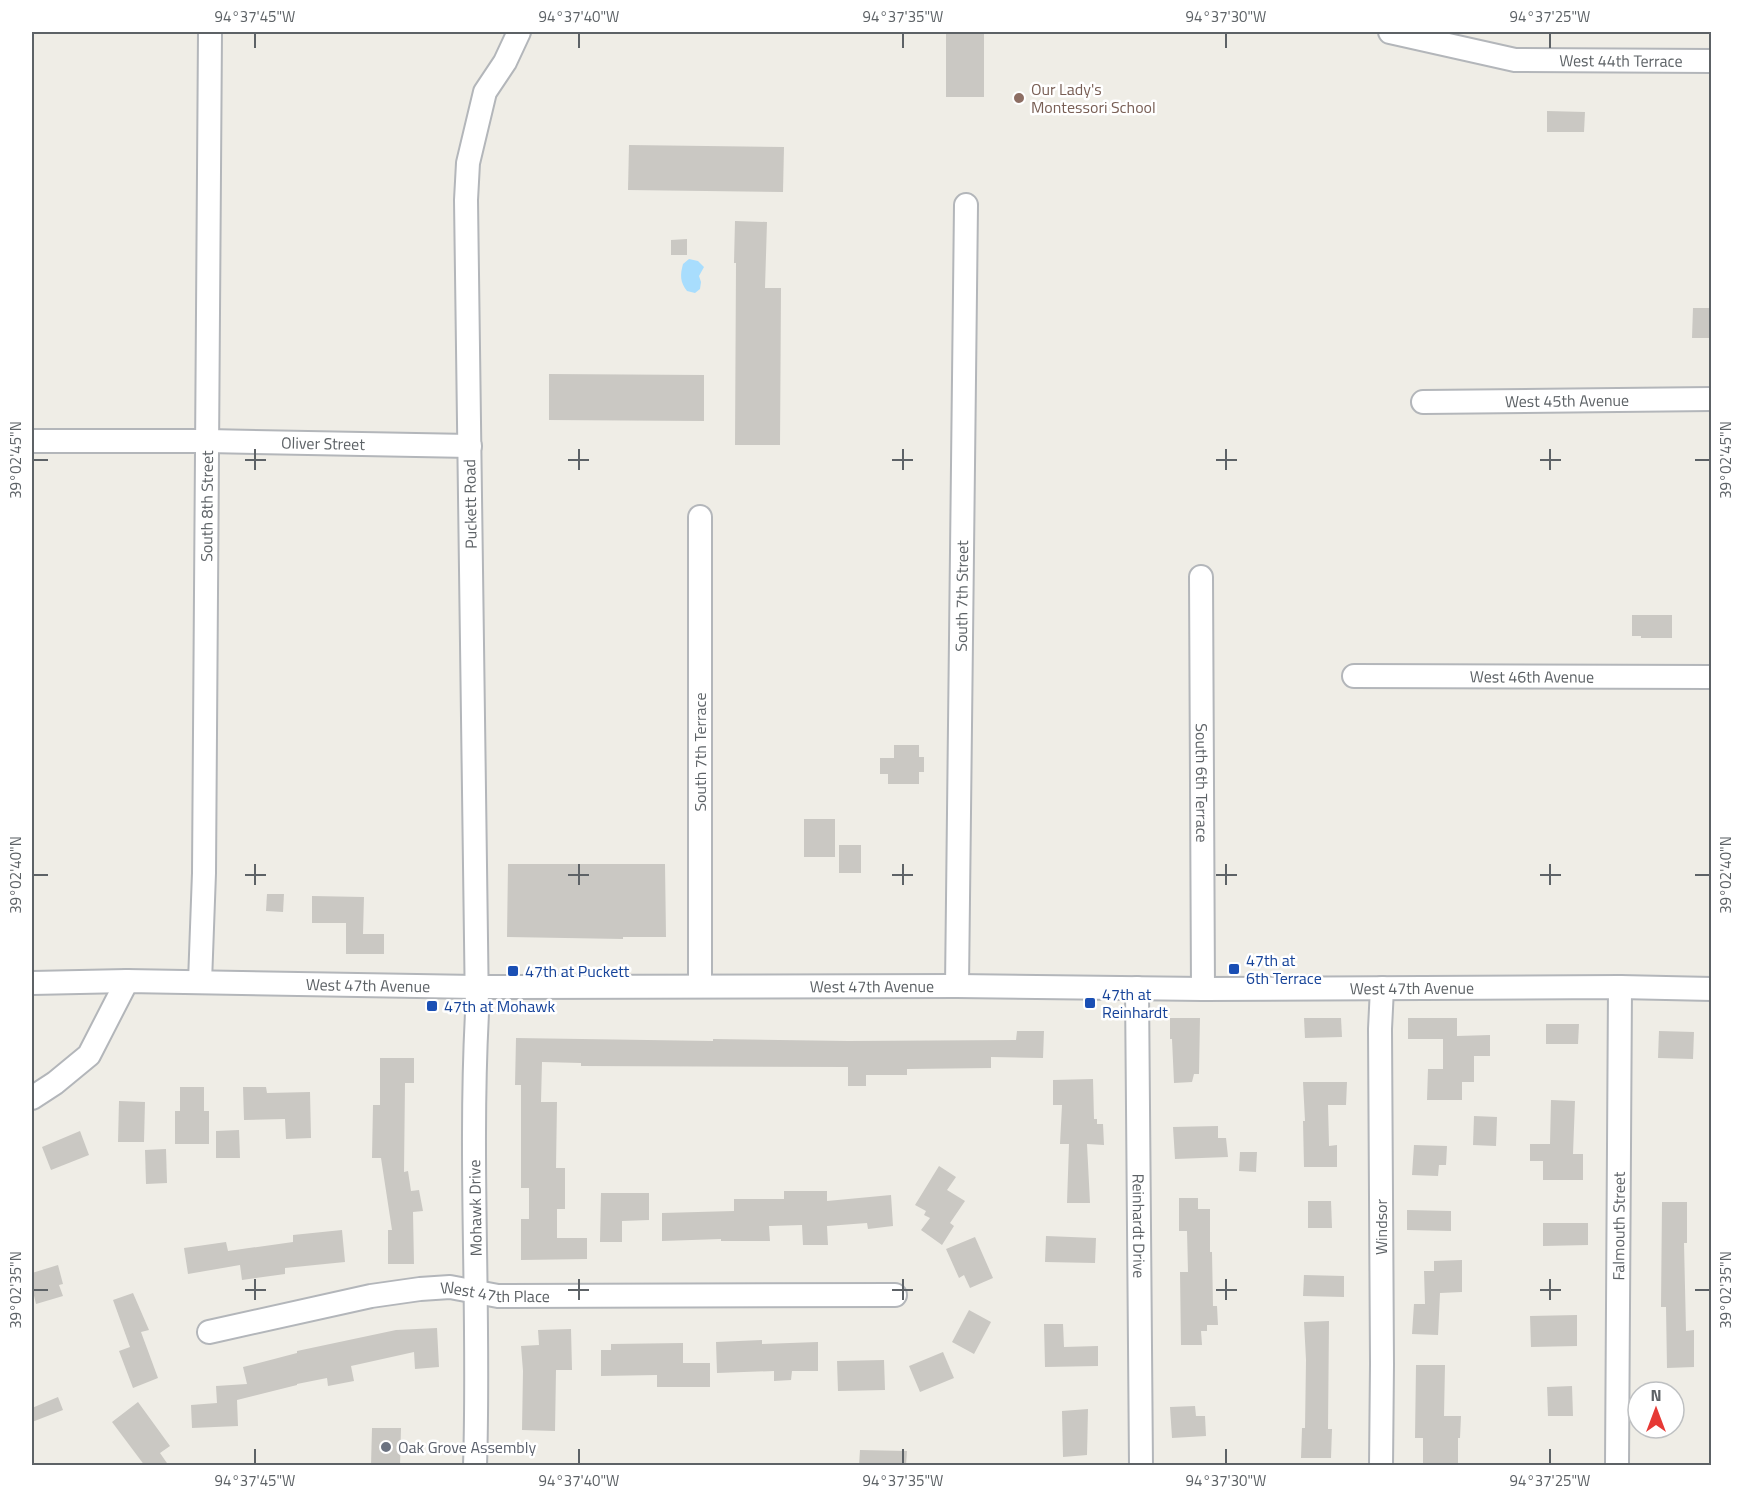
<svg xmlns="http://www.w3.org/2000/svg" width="1743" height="1497" viewBox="0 0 1743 1497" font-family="'Titillium Web',sans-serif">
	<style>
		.water { fill: #a8ddfd }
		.building { fill: #cac8c3 }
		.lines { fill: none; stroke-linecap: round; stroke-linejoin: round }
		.minor-casing { stroke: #b3b6ba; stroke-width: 26 }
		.minor { stroke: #fff; stroke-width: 22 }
		.ticks { fill: none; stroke: #5d6266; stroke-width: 2 }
		.education-dot { fill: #8d6e63; stroke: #fff; stroke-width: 2 }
		.transit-dot { fill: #1a4fb4; stroke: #fff; stroke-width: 2 }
		.worship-dot { fill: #6b7280; stroke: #fff; stroke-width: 2 }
		.labels { text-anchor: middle; stroke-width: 5; stroke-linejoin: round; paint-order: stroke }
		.street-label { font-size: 16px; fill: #5d6266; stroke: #fff }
		.education-label { font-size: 16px; fill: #785e54; stroke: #fff; text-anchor: start }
		.transit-label { font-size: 16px; fill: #164399; stroke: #fff; text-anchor: start }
		.worship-label { font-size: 16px; fill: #5b616d; stroke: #fff; text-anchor: start }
		.neatline { fill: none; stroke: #5d6266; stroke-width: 2 }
		.ticks-label { font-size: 15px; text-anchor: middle; fill: #5d6266 }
	</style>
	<rect width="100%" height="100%" fill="#efede6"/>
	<path class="water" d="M689,259L698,261L704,267L699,276L701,282L700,289L695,293L687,291C680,282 680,275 683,264Z"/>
	<g class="building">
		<rect x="946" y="32" width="38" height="65"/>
		<path d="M1547,111L1585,112L1584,132H1547Z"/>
		<path d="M629,145L784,147L783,192L628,190Z"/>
		<path d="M735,221L767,222L765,288H781L780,445H735L736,263H734Z"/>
		<path d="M687,239V255H671V240Z"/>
		<path d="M1693,308H1712V338H1692Z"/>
		<path d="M549,374L704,375V421L549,420Z"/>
		<path d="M1632,615H1672V638H1641V636H1632Z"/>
		<path d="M894,745H919V757H924V772H919V784H888V774H880V758H894Z"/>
		<rect x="804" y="819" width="31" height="38"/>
		<rect x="839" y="845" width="22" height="28"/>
		<path d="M508,864H665L666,937H623V939L507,937Z"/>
		<path d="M267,894H284L283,912L266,911Z"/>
		<path d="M312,896L364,897L363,934H384V954H346V923H312Z"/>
		<path d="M1170,1018H1200L1199,1074H1194L1192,1082L1174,1083L1172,1039H1170Z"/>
		<path d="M1304,1018H1341L1342,1037L1305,1038Z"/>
		<path d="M1408,1018H1457V1036L1490,1035V1056H1474V1082H1462V1100H1427L1428,1069H1443V1039H1408Z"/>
		<path d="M1546,1024H1579L1578,1044H1546Z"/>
		<path d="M1017,1031H1044L1043,1058L991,1057V1068L907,1069V1075H866V1086H848V1067L581,1066V1063L542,1062L541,1102H557L556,1168H565V1209H557V1238H587V1259L521,1260V1219H529V1188H521V1085H515L516,1038L713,1041V1039L848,1041L1016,1040Z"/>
		<path d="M1659,1031L1694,1032L1693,1059L1658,1058Z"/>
		<path d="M380,1058H414V1083H405L404,1172L408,1171L411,1191L419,1190L423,1211L413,1212L414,1264H388V1230H392L381,1158H372L373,1105H380Z"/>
		<path d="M1093,1079L1094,1119H1097V1124H1103L1104,1145L1087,1144L1090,1203H1067L1069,1144H1060L1062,1105H1053V1080Z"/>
		<path d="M1303,1082H1347L1346,1105H1328L1329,1146L1337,1145V1167H1304L1303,1121H1305Z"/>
		<path d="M180,1087H204V1111H209V1144H175V1111H180Z"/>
		<path d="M243,1087H266L267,1093L310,1092L311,1138L286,1139L285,1119L244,1120Z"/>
		<path d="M1551,1100L1575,1101L1573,1154H1583V1180H1543V1161H1530V1144H1550Z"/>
		<path d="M119,1101L145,1102L144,1142H118Z"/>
		<path d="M1474,1116L1497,1117L1496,1146L1473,1145Z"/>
		<path d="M1218,1126V1138H1226L1228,1157L1175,1159L1173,1127Z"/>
		<path d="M239,1130L240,1158H216V1131Z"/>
		<path d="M80,1131L89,1155L51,1170L42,1147Z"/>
		<path d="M1414,1145L1447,1146L1446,1165H1439L1438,1176L1412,1175Z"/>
		<path d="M166,1149L167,1183L146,1184L145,1150Z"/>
		<path d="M1240,1152H1257L1256,1172L1239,1171Z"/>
		<path d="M939,1166L956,1177L947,1190L965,1201L950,1223L954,1226L942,1245L921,1230L930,1218L924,1215L926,1211L915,1205Z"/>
		<path d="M784,1191H827V1201L891,1195L893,1226L868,1229L867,1223L827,1226L828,1245H803L802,1225L769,1226L770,1241H721V1239L662,1241V1213L734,1211V1199H784Z"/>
		<path d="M601,1193H649V1220L622,1221V1242H600Z"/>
		<path d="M1179,1198H1198V1209H1210V1252H1212L1213,1306H1217L1218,1325H1207V1331H1201L1202,1345H1181L1180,1272H1188L1187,1231H1179Z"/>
		<path d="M1308,1201H1331L1332,1228H1308Z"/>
		<path d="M1662,1202H1687V1243H1684L1686,1331L1694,1330V1367L1667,1368L1666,1307H1661Z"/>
		<path d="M1407,1210L1451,1211V1231L1407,1230Z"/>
		<path d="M1543,1223H1588V1245L1543,1246Z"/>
		<path d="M342,1230L345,1262L285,1268V1274L242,1280L240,1265L188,1274L184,1248L226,1242L228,1251L293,1242V1235Z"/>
		<path d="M1046,1236L1096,1238L1095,1263L1045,1262Z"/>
		<path d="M975,1237L993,1278L970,1288L964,1275L959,1278L946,1249Z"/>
		<path d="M1462,1260V1292L1440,1293L1438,1335L1412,1334L1414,1304H1425L1424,1271H1434V1261Z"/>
		<path d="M58,1265L63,1284L59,1285L63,1296L36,1304L32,1287V1273Z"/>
		<path d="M1304,1275L1344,1276V1297L1303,1296Z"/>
		<path d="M133,1293L149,1330L141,1332L158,1378L133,1388L119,1351L130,1347L113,1300Z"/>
		<path d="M969,1310L991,1322L974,1354L952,1342Z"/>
		<path d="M1577,1315V1346L1531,1347L1530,1316Z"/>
		<path d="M1329,1321L1328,1429H1332L1331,1458H1301L1302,1428H1305L1306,1360L1304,1322Z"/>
		<path d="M1044,1324H1063L1064,1347L1098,1346V1366L1045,1367Z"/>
		<path d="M437,1328L439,1367L415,1369L414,1352L351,1366L354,1381L328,1386L327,1378L297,1384V1385L237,1400L238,1426L192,1428L191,1405L217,1403L216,1386L247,1384L243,1367L297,1353V1351L396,1330Z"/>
		<path d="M571,1329L572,1370H556L555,1431L522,1430L523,1371L521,1346L539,1345L538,1330Z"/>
		<path d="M762,1340V1344L818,1342V1371H792L791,1380L774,1381V1371L717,1373L716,1342Z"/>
		<path d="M683,1343V1363H710V1387H657V1375L601,1376V1350H611V1344Z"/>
		<path d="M943,1352L954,1378L920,1392L909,1366Z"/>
		<path d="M884,1360L885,1390L838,1391L837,1361Z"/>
		<path d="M1416,1365H1445L1444,1416H1461L1460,1438H1458V1466H1423V1438H1415Z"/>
		<path d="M1572,1386L1573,1416H1548L1547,1387Z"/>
		<path d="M58,1397L63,1410L32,1422V1408Z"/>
		<path d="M138,1402L170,1446L160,1453L169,1466H145L112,1422Z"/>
		<path d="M1195,1406L1196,1416H1205L1206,1436L1172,1438L1170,1407Z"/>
		<path d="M1088,1409L1087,1455L1063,1457L1062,1411Z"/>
		<path d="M372,1428H401L400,1466H371Z"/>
		<path d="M860,1450L907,1451L906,1466H859Z"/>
	</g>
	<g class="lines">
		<defs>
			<g id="minor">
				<path id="s1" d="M1390,32L1515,60L1712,61"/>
				<path id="s2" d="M1423,402L1712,399"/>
				<path id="s3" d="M32,441H207L470,446"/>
				<path d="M700,517V986"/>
				<path id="s4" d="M1201,577L1203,989"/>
				<path id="s5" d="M1354,676L1712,677"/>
				<path id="s6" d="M200,982L204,873L210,32"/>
				<path id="s7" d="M32,983L127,981L476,987L957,986L1203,989L1620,987L1712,989"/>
				<path id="s8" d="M957,986L966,205"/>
				<path id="s9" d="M1137,988L1141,1466"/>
				<path d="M32,1098L55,1083L89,1055L127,981"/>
				<path id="s10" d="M209,1332L371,1296L420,1289L450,1287L498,1296L895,1295"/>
				<path d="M475,1466C480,1315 469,1164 477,1013L466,200L468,163L485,92L505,62L519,32"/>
				<path d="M1381,1466L1382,1364L1380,1029L1382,988"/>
				<path id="s11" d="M1617,1466L1620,987"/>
			</g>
		</defs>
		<use href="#minor" class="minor-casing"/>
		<use href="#minor" class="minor"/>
	</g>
	<path class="ticks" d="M255,33V48M579,33V48M903,33V48M1226,33V48M1550,33V48M255,449V470M579,449V470M903,449V470M1226,449V470M1550,449V470M33,460H48M245,460H266M568,460H589M892,460H913M1216,460H1237M1540,460H1561M1695,460H1710M255,864V885M579,864V885M903,864V885M1226,864V885M1550,864V885M33,875H48M245,875H266M568,875H589M892,875H913M1216,875H1237M1540,875H1561M1695,875H1710M255,1279V1300M579,1279V1300M903,1279V1300M1226,1279V1300M1550,1279V1300M33,1290H48M245,1290H266M568,1290H589M892,1290H913M1216,1290H1237M1540,1290H1561M1695,1290H1710M255,1449V1464M579,1449V1464M903,1449V1464M1226,1449V1464M1550,1449V1464"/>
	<circle class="education-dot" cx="1019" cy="98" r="6"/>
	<g class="transit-dot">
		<rect x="1228" y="963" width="12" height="12" rx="3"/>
		<rect x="507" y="965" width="12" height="12" rx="3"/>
		<rect x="1084" y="997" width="12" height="12" rx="3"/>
		<rect x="426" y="1000" width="12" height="12" rx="3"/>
	</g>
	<circle class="worship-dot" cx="386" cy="1447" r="6"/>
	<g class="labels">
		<g class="street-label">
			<text dy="6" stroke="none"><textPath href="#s1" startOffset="234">West 44th Terrace</textPath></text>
			<text dy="6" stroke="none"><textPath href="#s2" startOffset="144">West 45th Avenue</textPath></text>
			<text dy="6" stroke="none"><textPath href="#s3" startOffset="291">Oliver Street</textPath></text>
			<text transform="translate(470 504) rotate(-91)" y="6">Puckett Road</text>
			<text dy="6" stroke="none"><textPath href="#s6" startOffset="476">South 8th Street</textPath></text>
			<text dy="6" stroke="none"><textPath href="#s8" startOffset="390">South 7th Street</textPath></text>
			<text dy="6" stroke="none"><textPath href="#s5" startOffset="178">West 46th Avenue</textPath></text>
			<text transform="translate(700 752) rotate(-90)" y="6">South 7th Terrace</text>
			<text dy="6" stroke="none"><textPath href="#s4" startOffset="206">South 6th Terrace</textPath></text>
			<text dy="6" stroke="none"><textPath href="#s7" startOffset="336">West 47th Avenue</textPath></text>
			<text dy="6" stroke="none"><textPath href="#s7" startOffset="840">West 47th Avenue</textPath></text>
			<text dy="6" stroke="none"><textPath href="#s7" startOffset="1380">West 47th Avenue</textPath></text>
			<text transform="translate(475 1208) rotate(-91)" y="6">Mohawk Drive</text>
			<text dy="6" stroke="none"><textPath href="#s11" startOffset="240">Falmouth Street</textPath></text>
			<text dy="6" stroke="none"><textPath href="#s9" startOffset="238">Reinhardt Drive</textPath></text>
			<text transform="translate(1381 1227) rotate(-90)" y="6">Windsor</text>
			<text dy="6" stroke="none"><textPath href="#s10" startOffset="291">West 47th Place</textPath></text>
		</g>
		<g class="education-label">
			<text x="1031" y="95">Our Lady's<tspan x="1031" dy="18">Montessori School</tspan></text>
		</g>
		<g class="transit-label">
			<text x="1246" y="966">47th at<tspan x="1246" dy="18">6th Terrace</tspan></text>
			<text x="525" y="977">47th at Puckett</text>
			<text x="1102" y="1000">47th at<tspan x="1102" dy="18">Reinhardt</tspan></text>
			<text x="444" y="1012">47th at Mohawk</text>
		</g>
		<g class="worship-label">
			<text x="398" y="1453">Oak Grove Assembly</text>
		</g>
	</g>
	<rect width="1743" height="1497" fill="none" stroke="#ffffff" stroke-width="66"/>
	<g transform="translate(1656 1410)"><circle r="28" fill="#ffffff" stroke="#bec0c2" stroke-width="1.5"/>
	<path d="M0-4.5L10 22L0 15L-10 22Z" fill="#e63935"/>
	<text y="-9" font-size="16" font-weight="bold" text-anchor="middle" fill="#5d6266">N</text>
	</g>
	<rect x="33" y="33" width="1677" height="1431" class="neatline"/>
	<g class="ticks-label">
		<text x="255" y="22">94°37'45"W</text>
		<text x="579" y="22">94°37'40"W</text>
		<text x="903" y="22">94°37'35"W</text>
		<text x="1226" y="22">94°37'30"W</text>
		<text x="1550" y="22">94°37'25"W</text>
		<text transform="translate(16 460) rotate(-90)" y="5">39°02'45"N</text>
		<text transform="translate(1726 460) rotate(-90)" y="5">39°02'45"N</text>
		<text transform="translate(16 875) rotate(-90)" y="5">39°02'40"N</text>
		<text transform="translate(1726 875) rotate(-90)" y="5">39°02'40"N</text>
		<text transform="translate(16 1290) rotate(-90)" y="5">39°02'35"N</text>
		<text transform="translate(1726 1290) rotate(-90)" y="5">39°02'35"N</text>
		<text x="255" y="1486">94°37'45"W</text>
		<text x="579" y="1486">94°37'40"W</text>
		<text x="903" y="1486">94°37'35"W</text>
		<text x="1226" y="1486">94°37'30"W</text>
		<text x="1550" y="1486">94°37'25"W</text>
	</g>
</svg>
